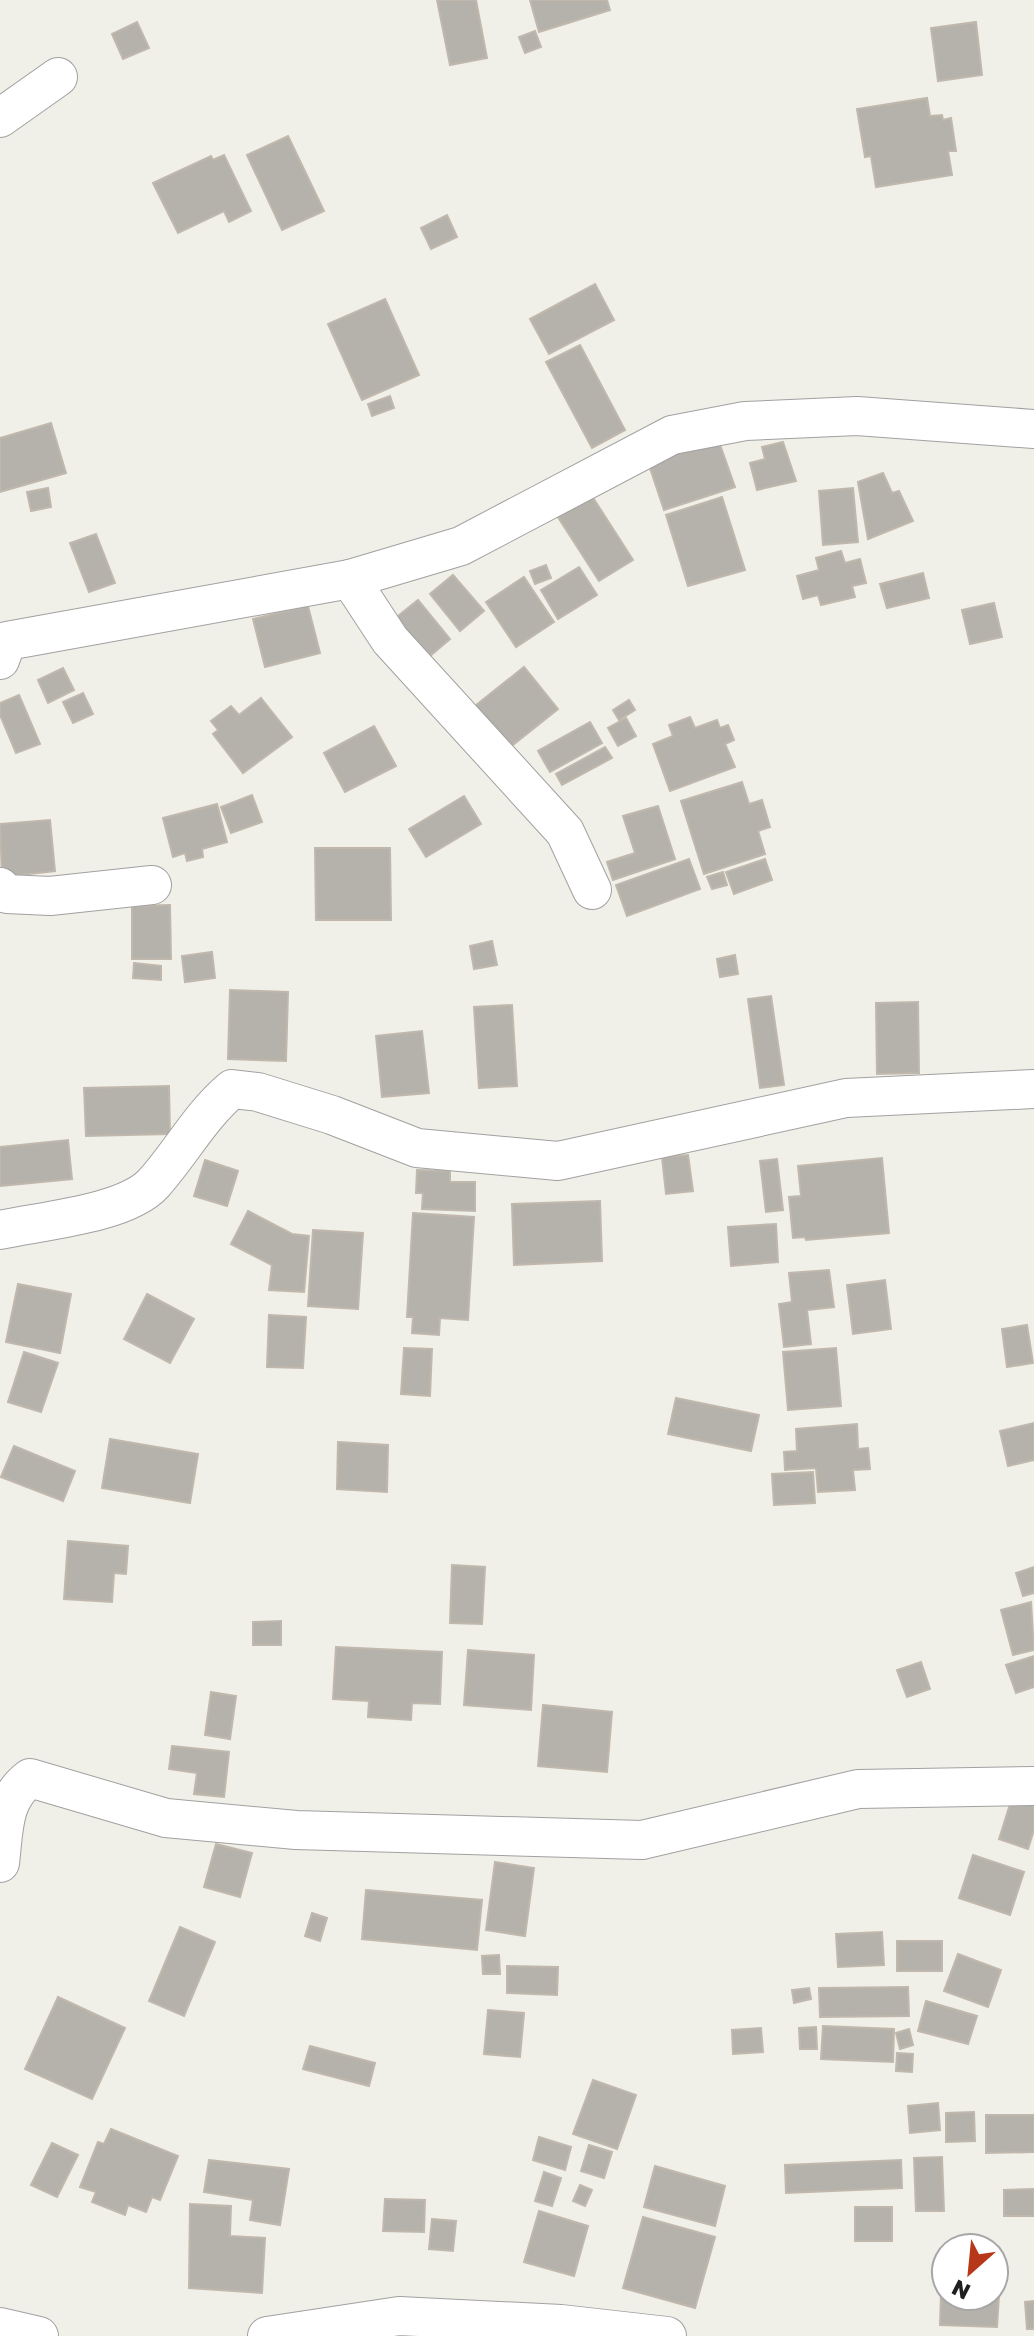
<svg xmlns="http://www.w3.org/2000/svg" width="1034" height="2336" viewBox="0 0 1034 2336" font-family="'Golos Text',sans-serif">
	<style>
		.building { fill: #b5b1ab; stroke: #c0b8ac; stroke-width: 2 }
		.lines { fill: none; stroke-linecap: round; stroke-linejoin: round }
		.minor-casing { stroke: #a1a1a1; stroke-width: 40 }
		.minor { stroke: #fff; stroke-width: 38 }
	</style>
	<rect width="100%" height="100%" fill="#f0efe8"/>
	<g class="building">
		<path d="M437,0H476L487,58L450,65Z"/>
		<path d="M530,0H607L610,10L539,32Z"/>
		<path d="M137,22L149,48L123,59L112,34Z"/>
		<path d="M976,22L982,75L938,81L931,28Z"/>
		<path d="M535,31L541,47L525,53L519,37Z"/>
		<path d="M927,98L930,116L942,115L943,120L951,118L956,151H948L952,175L876,187L871,156L865,157L857,109Z"/>
		<path d="M288,136L324,211L282,230L247,155Z"/>
		<path d="M224,155L251,211L229,222L224,211L178,233L153,183L211,156L213,160Z"/>
		<path d="M447,215L457,237L431,249L421,228Z"/>
		<path d="M595,284L614,320L549,354L530,319Z"/>
		<path d="M385,299L419,375L362,400L328,324Z"/>
		<path d="M580,345L625,430L592,448L546,362Z"/>
		<path d="M390,396L394,408L372,416L368,404Z"/>
		<path d="M51,423L66,473L0,492V438Z"/>
		<path d="M718,439L735,487L664,510L648,462Z"/>
		<path d="M783,442L796,481L757,490L750,463L765,459L762,447Z"/>
		<path d="M883,473L892,493L899,491L913,521L868,539L858,482Z"/>
		<path d="M48,488L51,507L31,511L27,492Z"/>
		<path d="M853,488L858,542L823,545L819,491Z"/>
		<path d="M590,493L633,560L599,581L556,514Z"/>
		<path d="M722,497L745,570L688,586L666,515Z"/>
		<path d="M96,534L115,583L89,592L70,543Z"/>
		<path d="M841,551L845,563L860,559L866,583L852,586L855,597L821,605L818,595L803,599L797,576L819,570L816,558Z"/>
		<path d="M546,565L551,578L535,584L530,571Z"/>
		<path d="M579,567L597,595L558,619L541,590Z"/>
		<path d="M923,573L929,598L887,608L880,584Z"/>
		<path d="M453,575L484,611L460,631L430,594Z"/>
		<path d="M524,577L554,622L516,647L486,602Z"/>
		<path d="M418,600L450,639L424,661L392,621Z"/>
		<path d="M994,603L1002,637L970,644L962,610Z"/>
		<path d="M308,606L320,653L265,667L253,619Z"/>
		<path d="M524,667L558,709L509,748L475,706Z"/>
		<path d="M63,668L74,690L48,703L38,680Z"/>
		<path d="M83,693L93,714L73,723L63,702Z"/>
		<path d="M19,695L40,744L16,753L0,715V703Z"/>
		<path d="M261,698L292,737L243,773L213,734L218,730L211,721L231,706L239,715Z"/>
		<path d="M629,700L635,710L619,720L613,710Z"/>
		<path d="M690,717L695,728L717,720L720,728L728,725L734,740L725,744L735,767L670,791L653,744L673,736L669,725Z"/>
		<path d="M626,718L636,736L618,746L608,728Z"/>
		<path d="M590,722L602,743L550,772L538,751Z"/>
		<path d="M374,726L396,766L345,792L324,753Z"/>
		<path d="M605,747L612,758L562,785L556,774Z"/>
		<path d="M742,782L749,804L762,800L770,827L758,831L765,854L704,874L681,801Z"/>
		<path d="M252,795L262,822L231,833L221,807Z"/>
		<path d="M464,796L481,824L426,857L409,829Z"/>
		<path d="M217,804L227,842L202,849L203,857L187,861L185,853L173,857L163,818Z"/>
		<path d="M658,806L675,859L613,880L607,862L635,853L623,816Z"/>
		<path d="M50,820L55,871L2,877L0,824Z"/>
		<path d="M315,848H390L391,920H316Z"/>
		<path d="M689,859L700,889L627,916L616,885Z"/>
		<path d="M765,859L772,880L734,894L726,872Z"/>
		<path d="M723,872L727,885L712,889L707,877Z"/>
		<path d="M170,905L171,959H132V906Z"/>
		<path d="M492,941L497,965L474,969L470,946Z"/>
		<path d="M212,952L215,978L185,982L182,956Z"/>
		<path d="M735,955L738,974L720,977L717,959Z"/>
		<path d="M134,963L161,966V980L133,978Z"/>
		<path d="M230,990L288,992L286,1061L228,1059Z"/>
		<path d="M771,996L784,1085L760,1088L748,999Z"/>
		<path d="M918,1002L919,1073L877,1074L876,1003Z"/>
		<path d="M512,1005L517,1086L479,1088L474,1007Z"/>
		<path d="M422,1031L429,1093L382,1097L376,1036Z"/>
		<path d="M169,1086L170,1134L86,1136L84,1088Z"/>
		<path d="M68,1140L72,1179L0,1186V1147Z"/>
		<path d="M688,1155L693,1191L666,1194L662,1157Z"/>
		<path d="M882,1158L889,1233L806,1240L805,1237L793,1238L789,1197L801,1196L798,1166Z"/>
		<path d="M777,1159L783,1210L766,1212L760,1161Z"/>
		<path d="M205,1160L238,1171L227,1206L194,1196Z"/>
		<path d="M417,1170L450,1171V1182H475V1211L422,1209L423,1193H416Z"/>
		<path d="M600,1201L602,1261L514,1265L512,1204Z"/>
		<path d="M248,1211L292,1234L309,1236L304,1292L269,1290L272,1265L231,1244Z"/>
		<path d="M413,1213L474,1217L468,1320L440,1318L439,1335L412,1333L413,1317H407Z"/>
		<path d="M776,1224L778,1262L731,1266L728,1227Z"/>
		<path d="M313,1230L363,1233L358,1309L308,1306Z"/>
		<path d="M829,1270L834,1307L807,1310L811,1344L784,1347L779,1304L792,1302L789,1273Z"/>
		<path d="M885,1280L891,1329L853,1334L847,1285Z"/>
		<path d="M18,1284L71,1294L60,1353L6,1342Z"/>
		<path d="M147,1294L194,1319L170,1363L124,1339Z"/>
		<path d="M269,1315L306,1317L303,1368L267,1367Z"/>
		<path d="M1027,1325L1033,1363L1007,1367L1002,1329Z"/>
		<path d="M404,1348L432,1349L430,1396L401,1394Z"/>
		<path d="M836,1348L841,1406L788,1410L783,1352Z"/>
		<path d="M24,1352L58,1363L41,1412L8,1402Z"/>
		<path d="M676,1398L759,1415L751,1451L668,1434Z"/>
		<path d="M1034,1423V1460L1008,1466L1000,1431Z"/>
		<path d="M857,1424L858,1449L868,1448L870,1469L853,1470L855,1490L818,1492L816,1468L785,1470L784,1452L797,1451L796,1429Z"/>
		<path d="M110,1439L198,1454L190,1503L102,1488Z"/>
		<path d="M338,1442L388,1445L387,1492L337,1489Z"/>
		<path d="M14,1446L75,1471L63,1501L1,1477Z"/>
		<path d="M813,1472L815,1503L774,1505L772,1474Z"/>
		<path d="M68,1541L128,1546L126,1574L114,1573L112,1602L64,1599Z"/>
		<path d="M452,1565L485,1567L482,1624L450,1623Z"/>
		<path d="M1034,1567V1593L1023,1596L1016,1573Z"/>
		<path d="M1031,1602L1034,1650L1013,1655L1001,1610Z"/>
		<path d="M281,1621V1645H253V1622Z"/>
		<path d="M336,1647L442,1652L440,1704L412,1703L411,1720L368,1717L369,1701L333,1699Z"/>
		<path d="M468,1650L534,1655L531,1710L464,1705Z"/>
		<path d="M1034,1656V1687L1016,1693L1006,1665Z"/>
		<path d="M921,1662L930,1689L907,1697L897,1670Z"/>
		<path d="M211,1692L236,1696L230,1739L205,1735Z"/>
		<path d="M543,1705L612,1712L607,1772L538,1766Z"/>
		<path d="M172,1746L229,1752L224,1797L194,1794L197,1773L169,1769Z"/>
		<path d="M1012,1798L1034,1805V1830L1028,1849L999,1839Z"/>
		<path d="M216,1844L252,1853L240,1897L204,1887Z"/>
		<path d="M973,1855L1024,1872L1010,1915L959,1898Z"/>
		<path d="M495,1862L534,1868L525,1936L486,1930Z"/>
		<path d="M366,1890L482,1900L477,1950L362,1939Z"/>
		<path d="M312,1913L327,1918L320,1941L305,1936Z"/>
		<path d="M180,1927L215,1942L184,2016L149,2001Z"/>
		<path d="M882,1932L884,1965L838,1967L836,1934Z"/>
		<rect x="897" y="1941" width="45" height="30"/>
		<path d="M958,1954L1001,1970L988,2007L944,1991Z"/>
		<path d="M499,1955L500,1974H483L482,1956Z"/>
		<path d="M507,1966L558,1967L557,1995L507,1993Z"/>
		<path d="M908,1987L909,2016L820,2017L819,1988Z"/>
		<path d="M809,1988L811,1999L794,2003L792,1990Z"/>
		<path d="M58,1997L125,2028L92,2099L25,2069Z"/>
		<path d="M926,2001L977,2016L968,2044L918,2031Z"/>
		<path d="M488,2010L524,2013L520,2057L484,2054Z"/>
		<path d="M823,2026L894,2029L893,2062L821,2059Z"/>
		<path d="M816,2027L817,2049H800L799,2028Z"/>
		<path d="M761,2028L763,2052L733,2054L732,2030Z"/>
		<path d="M909,2029L913,2045L900,2049L896,2033Z"/>
		<path d="M310,2046L375,2063L369,2086L303,2069Z"/>
		<path d="M897,2053L913,2054L912,2072L896,2071Z"/>
		<path d="M593,2080L636,2095L617,2149L573,2134Z"/>
		<path d="M938,2103L940,2130L910,2133L908,2106Z"/>
		<path d="M974,2112L975,2141L946,2142V2113Z"/>
		<path d="M986,2115H1034V2152L986,2153Z"/>
		<path d="M111,2129L178,2156L160,2200L152,2197L146,2212L128,2205L125,2215L92,2202L96,2192L80,2187L98,2142L104,2144Z"/>
		<path d="M539,2137L571,2147L565,2170L533,2160Z"/>
		<path d="M52,2143L78,2155L57,2197L31,2185Z"/>
		<path d="M589,2145L612,2152L604,2178L581,2171Z"/>
		<path d="M942,2157L944,2211H916L914,2158Z"/>
		<path d="M209,2160L289,2169L280,2225L250,2220L253,2200L204,2192Z"/>
		<path d="M901,2160L902,2188L786,2193L785,2165Z"/>
		<path d="M655,2166L725,2186L715,2226L644,2207Z"/>
		<path d="M544,2172L561,2178L552,2206L535,2201Z"/>
		<path d="M580,2185L592,2190L585,2206L573,2201Z"/>
		<path d="M1034,2189V2216H1004V2190Z"/>
		<path d="M385,2199L425,2200L424,2232L383,2231Z"/>
		<path d="M190,2204L231,2206L230,2236L265,2238L262,2293L189,2288Z"/>
		<rect x="855" y="2207" width="37" height="34"/>
		<path d="M539,2211L588,2226L574,2276L524,2262Z"/>
		<path d="M643,2217L715,2237L695,2308L623,2288Z"/>
		<path d="M432,2219L456,2221L453,2251L429,2249Z"/>
		<path d="M941,2294L999,2296L997,2327L940,2325Z"/>
		<path d="M1034,2301V2329H1027L1025,2302Z"/>
	</g>
	<g class="lines">
		<defs>
			<g id="minor">
				<path d="M0,118L58,77"/>
				<path d="M350,579L390,640L565,832L592,890"/>
				<path d="M0,660L7,641L350,579L461,546L672,435L745,421L857,416L1034,429"/>
				<path d="M0,887L7,894L50,896L152,885"/>
				<path d="M0,1230C41,1221 125,1214 153,1184C181,1153 200,1116 232,1089L258,1092L332,1115L417,1148L558,1161L846,1098L1034,1089"/>
				<path d="M0,1863C4,1830 2,1799 30,1778L166,1818L296,1830L642,1840L858,1789L1034,1786"/>
				<path d="M0,2327L39,2336"/>
				<path d="M267,2336L399,2316L561,2324L667,2336"/>
			</g>
		</defs>
		<use href="#minor" class="minor-casing"/>
		<use href="#minor" class="minor"/>
	</g>
	<g transform="translate(970 2272) rotate(207)"><circle r="38" fill="#ffffff" stroke="#a6a6a6" stroke-width="2"/>
	<path d="M0-6L14 30L0 20L-14 30Z" fill="#b73819"/>
	<text y="-12" font-size="22" font-weight="bold" text-anchor="middle" fill="#202020">N</text>
	</g>
</svg>
